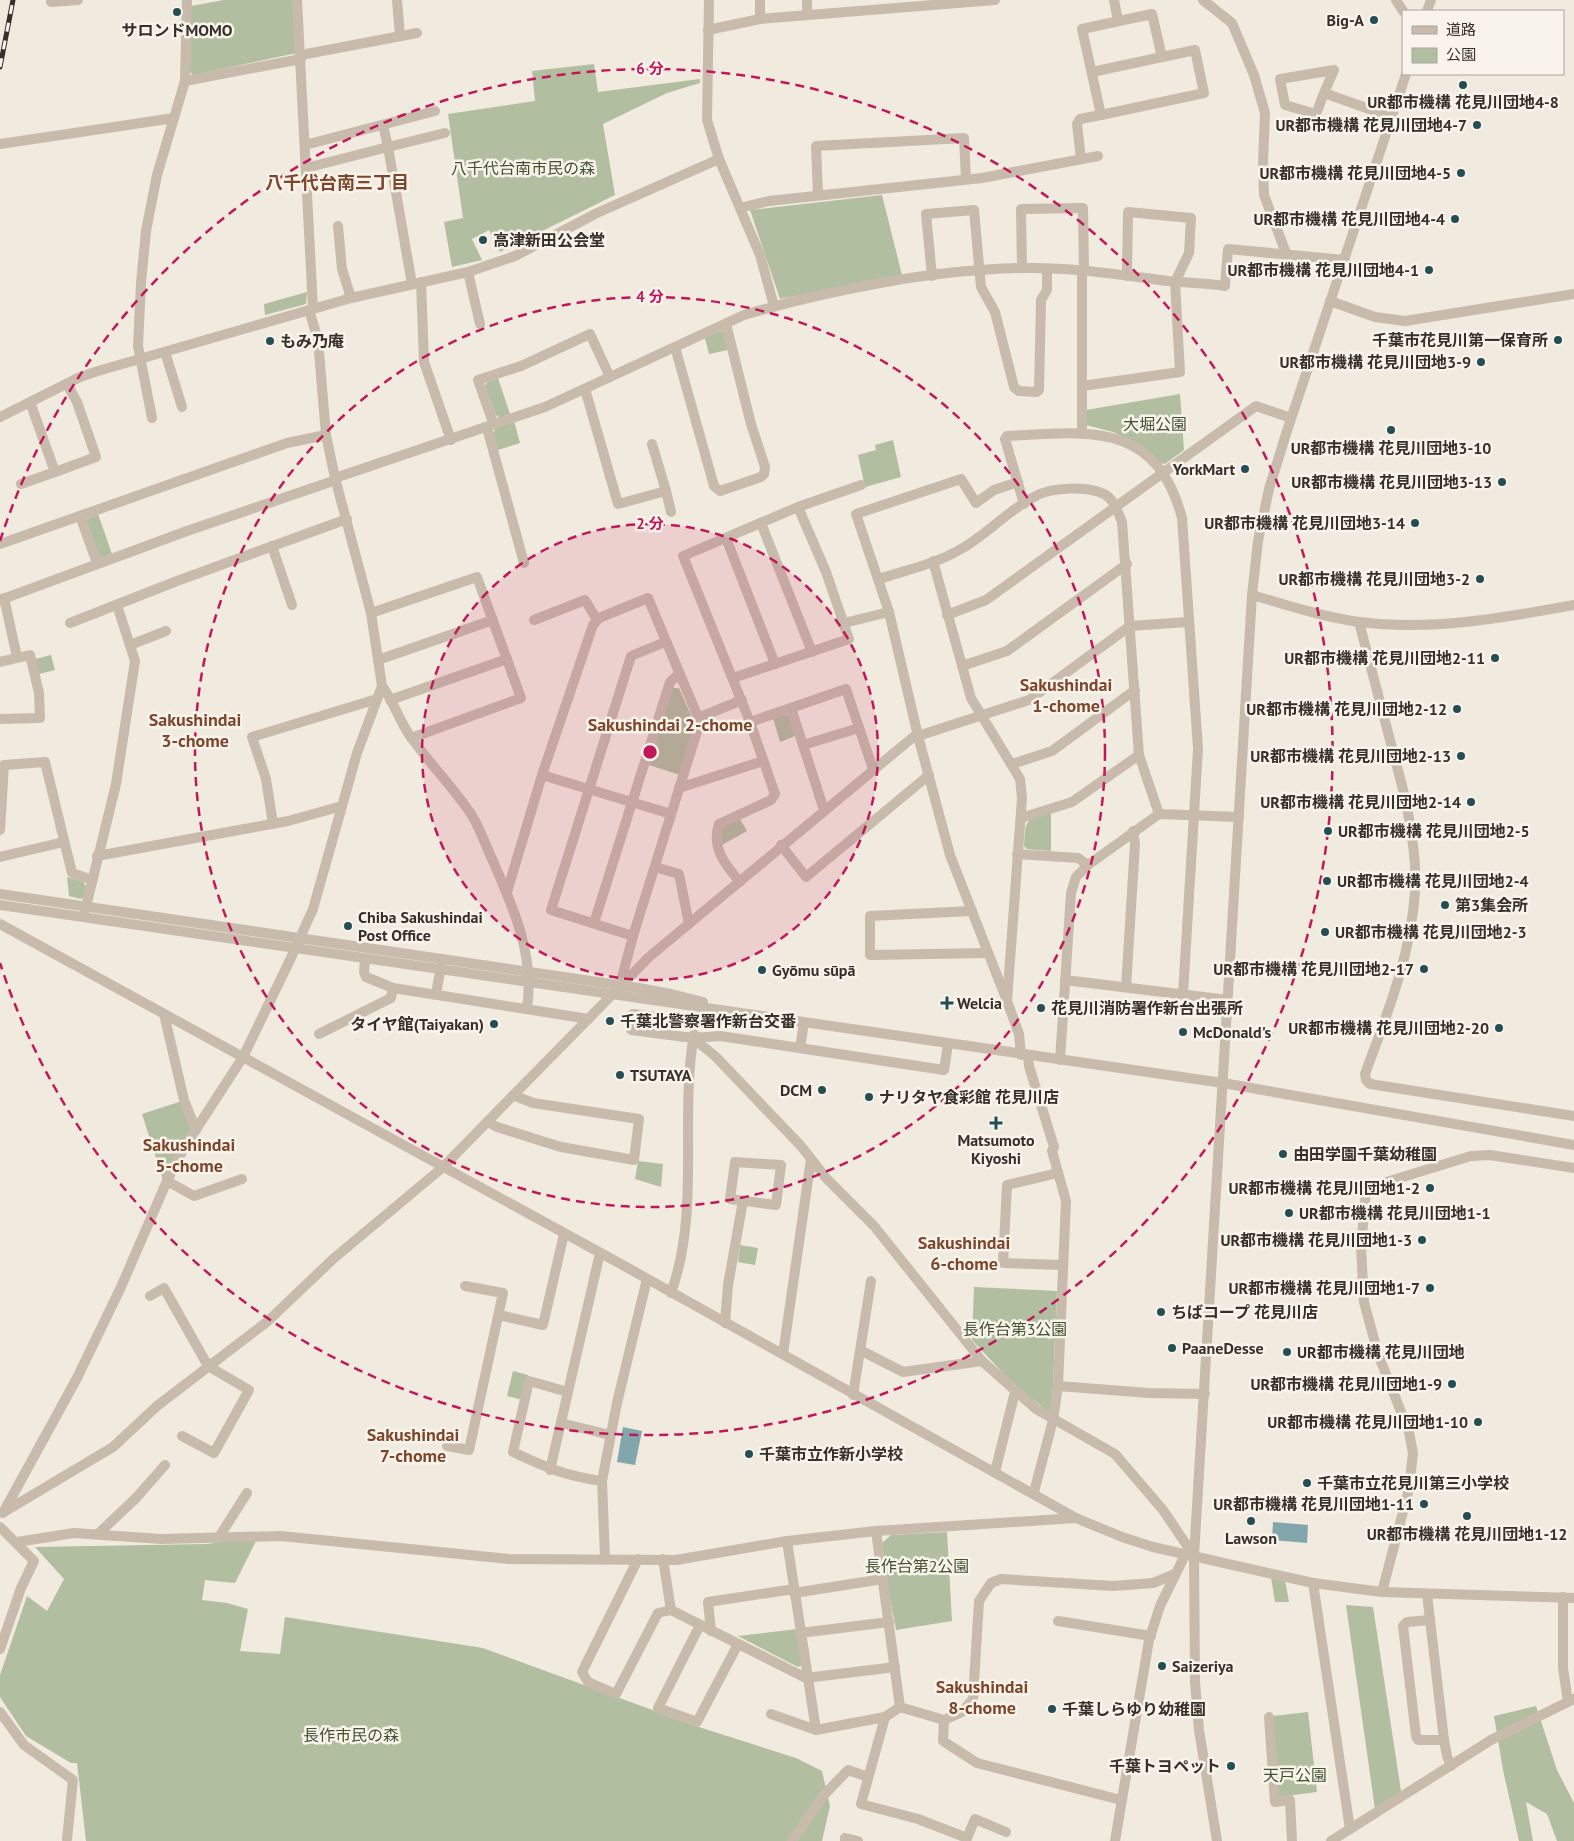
<svg xmlns="http://www.w3.org/2000/svg" width="1574" height="1841" viewBox="0 0 1574 1841" font-family="'PT Sans','Noto Sans JP',sans-serif">
	<style>
		.green { fill: #b2bea0 }
		.water { fill: #81a6ab }
		.lines { fill: none; stroke-linecap: round; stroke-linejoin: round }
		.minor { stroke: #c8bbac; stroke-width: 10 }
		.rail-casing { stroke: #372f2a; stroke-width: 5 }
		.rail { stroke: #f8f4eb; stroke-width: 3; stroke-dasharray: 9; stroke-linecap: butt }
		.ring { fill: none; stroke: #c2185b; stroke-width: 2.5; stroke-dasharray: 9 6 }
		.poi-dot { fill: #244d54; stroke: #f8f4eb; stroke-width: 2 }
		.labels { text-anchor: middle; stroke-width: 5; stroke-linejoin: round; paint-order: stroke }
		.poi-label { font-size: 16px; font-weight: bold; fill: #372f2a; stroke: #f8f4eb; text-anchor: end }
		.park-label { font-size: 16px; fill: #435330; stroke: #f8f4eb }
		.neighbourhood-label { font-size: 18px; font-weight: bold; fill: #7e462b; stroke: #f8f4eb }
		.centre { fill: #c2185b; stroke: #f8f4eb; stroke-width: 2.5 }
		.ring-label { font-size: 15px; text-anchor: middle; font-weight: bold; fill: #c2185b; stroke: #f8f4eb; stroke-width: 5; stroke-linejoin: round; paint-order: stroke }
	</style>
	<rect width="100%" height="100%" fill="#f1eadf"/>
	<g class="green">
		<path d="M224,0H293L297,53L193,75L190,72L191,6Z"/>
		<path d="M594,64L598,92L700,79V83L667,93L603,124L615,195L500,252L489,230L472,239L482,260L452,267L444,222L463,218L448,114L535,101L532,71Z"/>
		<path d="M882,195L902,275L780,299L750,210Z"/>
		<path d="M307,292L306,304L265,315L264,304Z"/>
		<path d="M719,330L725,333L728,350L709,354L705,338Z"/>
		<path d="M498,378L510,414L500,418L496,415L485,386L487,382Z"/>
		<path d="M1180,394L1184,450L1165,464L1161,463L1138,444L1113,432L1086,425V410Z"/>
		<path d="M514,421L520,443L498,450L493,433L496,428Z"/>
		<path d="M893,440L901,477L865,487L858,455L876,450L875,445Z"/>
		<path d="M98,514L112,554L100,558L85,520Z"/>
		<path d="M51,655L55,670L39,674L35,659Z"/>
		<path d="M672,688H679L694,722V729L680,775L649,765Z"/>
		<path d="M784,714L789,716L795,736L780,742L773,718Z"/>
		<path d="M1051,812V851L1027,849L1024,846C1026,818 1024,821 1051,812Z"/>
		<path d="M740,819L747,831L722,845C717,826 723,827 740,819Z"/>
		<path d="M67,877L83,882L86,886L85,896L81,899L69,896Z"/>
		<path d="M182,1101L192,1128L163,1180L142,1114Z"/>
		<path d="M638,1161L663,1164L661,1187L635,1179Z"/>
		<path d="M740,1245L758,1248L755,1265L738,1262Z"/>
		<path d="M974,1287L1057,1291L1052,1410L1049,1412L1016,1387L972,1340Z"/>
		<path d="M513,1371L528,1375L523,1400L507,1396Z"/>
		<path d="M947,1532L952,1621L896,1630L880,1545L891,1535Z"/>
		<path d="M258,1537L235,1583L205,1580L202,1600L227,1603L248,1609L240,1651L280,1654L285,1617L483,1648L699,1727L796,1758L822,1771L830,1806L822,1841H86L77,1763H71L26,1736L0,1697V1675L27,1596L47,1611L64,1579L35,1547L207,1544Z"/>
		<path d="M1271,1577L1285,1580L1289,1602H1275Z"/>
		<path d="M1346,1605L1373,1607L1401,1791L1375,1809Z"/>
		<path d="M797,1629L802,1665L798,1667L738,1636Z"/>
		<path d="M1536,1706L1557,1770L1574,1803V1841H1557L1547,1814L1526,1802L1533,1841H1519L1503,1770L1494,1716Z"/>
		<path d="M1308,1712L1317,1792L1279,1797L1273,1716Z"/>
	</g>
	<g class="water">
		<path d="M623,1427L642,1431L635,1465L617,1462Z"/>
		<path d="M1273,1522L1308,1525L1307,1543L1272,1540Z"/>
	</g>
	<g class="lines">
		<g class="minor">
			<path d="M51,0V2L78,0"/>
			<path d="M297,0L313,309"/>
			<path d="M397,0L400,36"/>
			<path d="M709,0L707,120L719,159L760,255L774,306"/>
			<path d="M1114,0L1118,21"/>
			<path d="M1203,0L1232,23L1254,75L1265,113L1263,163L1264,195L1286,253"/>
			<path d="M1396,0L1403,11"/>
			<path d="M1427,11L1431,0"/>
			<path d="M807,14V0"/>
			<path d="M1152,14L1162,57L1195,50L1204,93L1101,115L1082,29Z"/>
			<path d="M760,19V0"/>
			<path d="M708,30L760,19L995,0"/>
			<path d="M301,55L417,33"/>
			<path d="M1092,72L1162,57"/>
			<path d="M185,81L301,59"/>
			<path d="M1324,93L1316,114L1285,105L1280,79L1334,70L1324,93L1392,117"/>
			<path d="M0,144L174,118"/>
			<path d="M305,145L435,111"/>
			<path d="M1081,159L1077,124L1080,119L1101,115"/>
			<path d="M306,168L388,147L383,125"/>
			<path d="M818,195L816,146L964,138L966,179"/>
			<path d="M740,208L769,201L982,178L1098,156"/>
			<path d="M338,226L342,269L351,298"/>
			<path d="M1022,268L1021,209L1083,208L1084,271"/>
			<path d="M1082,270V432"/>
			<path d="M468,272L480,324"/>
			<path d="M932,276L926,214L974,210L981,287L995,312L1014,387L1019,391L1037,392L1039,390L1041,300L1047,290V269"/>
			<path d="M421,282L424,362L451,440"/>
			<path d="M412,284L388,147L445,133"/>
			<path d="M1330,301L1375,317L1405,321L1574,294"/>
			<path d="M675,347L714,486L720,491L761,477L764,474L765,467L751,424L726,324"/>
			<path d="M165,352L182,407"/>
			<path d="M1082,386L1180,372L1175,282L1189,253L1191,218L1128,212L1127,276"/>
			<path d="M585,389L618,504L666,491L652,444"/>
			<path d="M30,402L55,472L96,457L77,402L67,384"/>
			<path d="M0,417L80,377L98,371L351,298L468,272L515,256L597,213L719,159"/>
			<path d="M152,418L138,346L141,283L146,231L157,175L185,81L187,0"/>
			<path d="M494,425L478,380L521,366L590,334L610,377"/>
			<path d="M487,428L524,563"/>
			<path d="M335,478L545,407L744,315C829,290 936,269 1025,268C1073,267 1121,275 1168,281C1187,283 1206,283 1225,286L1228,249L1345,260"/>
			<path d="M21,484L55,472"/>
			<path d="M666,491L671,512"/>
			<path d="M1024,504L1005,439L1007,436C1088,432 1156,420 1182,518L1198,749L1183,994"/>
			<path d="M80,516L97,563"/>
			<path d="M761,523L812,652"/>
			<path d="M726,538L775,664"/>
			<path d="M0,544L287,443L326,435"/>
			<path d="M272,546L292,605"/>
			<path d="M933,561L971,698L1020,779L1022,798L1007,1001L1019,1034L1021,1055"/>
			<path d="M879,579C906,570 936,564 961,549C988,534 1009,509 1036,496C1052,487 1087,486 1104,494C1114,499 1118,512 1122,522L1139,755L1159,814"/>
			<path d="M1252,595C1287,605 1323,617 1359,622C1432,631 1503,618 1574,605"/>
			<path d="M4,598L17,657"/>
			<path d="M0,600L187,531L336,480"/>
			<path d="M371,613L477,577L521,698L411,738"/>
			<path d="M947,615L986,600L1256,406L1291,418"/>
			<path d="M534,620L585,600L597,620"/>
			<path d="M1359,622L1406,801C1411,830 1417,862 1415,891C1411,956 1387,1014 1365,1074L1366,1080L1370,1084L1574,1116"/>
			<path d="M70,623L177,581L347,519"/>
			<path d="M844,623L889,612"/>
			<path d="M130,645L166,631"/>
			<path d="M378,660L493,620"/>
			<path d="M0,662L30,655L39,693L40,718L0,719"/>
			<path d="M962,666L1007,651L1127,564"/>
			<path d="M733,678L849,639L826,572L798,507"/>
			<path d="M382,686C394,702 399,720 410,736C429,763 453,787 471,814C480,828 485,844 492,859C513,907 535,955 527,1008"/>
			<path d="M390,700L507,659"/>
			<path d="M791,708L824,810"/>
			<path d="M698,718L742,700"/>
			<path d="M750,722L846,689L873,769"/>
			<path d="M918,736L1029,700L1130,626L1188,622"/>
			<path d="M803,745L859,728"/>
			<path d="M1012,764L1052,751L1135,690"/>
			<path d="M542,775L671,814"/>
			<path d="M679,788L763,761"/>
			<path d="M1021,818L1072,802L1139,755"/>
			<path d="M273,824L266,779L252,737L377,699"/>
			<path d="M0,830L4,765L45,762L72,873L92,880"/>
			<path d="M781,845L806,877L929,775"/>
			<path d="M1017,854L1078,858L1088,865"/>
			<path d="M97,856L288,821L342,806"/>
			<path d="M0,857L64,842"/>
			<path d="M655,867L679,874L689,924"/>
			<path d="M740,882C725,865 711,847 719,824L771,800L775,794L750,722L683,556L798,507L861,485"/>
			<path d="M507,892L542,775L593,625L599,618L648,598L700,722L633,936L620,985"/>
			<path d="M0,894L639,988L671,994L703,1002"/>
			<path d="M0,905L1223,1083L1574,1145"/>
			<path d="M85,911L116,784L135,661L117,605"/>
			<path d="M972,911L870,916V955L988,953"/>
			<path d="M594,923L670,682L679,674"/>
			<path d="M0,924L628,1268L1076,1518L1122,1537L1153,1547L1313,1583L1382,1592L1574,1598"/>
			<path d="M633,936L551,910L631,656L665,642"/>
			<path d="M365,960L364,972L366,977L393,988L589,1019"/>
			<path d="M1065,980L1228,1000"/>
			<path d="M1126,987L1135,844L1133,831"/>
			<path d="M436,994L441,966"/>
			<path d="M1007,1001L950,855L918,736L889,612L856,514L961,479L976,503L994,490L1018,482"/>
			<path d="M164,1014L184,1100L196,1130"/>
			<path d="M696,1022L633,1014L631,1030L693,1038L720,1036L944,1070L948,1044"/>
			<path d="M319,1034L391,998L393,988"/>
			<path d="M693,1038L716,1057L801,1146L826,1178L874,1226L982,1361L1036,1409L1115,1454L1163,1510L1194,1556"/>
			<path d="M800,1048L804,1023"/>
			<path d="M1028,1056L1029,1066L1054,1147L1052,1151L1066,1201L1058,1386L1053,1420L1034,1492"/>
			<path d="M1060,1060L1071,893L1076,877L1088,865L1159,814L1239,817"/>
			<path d="M488,1122L497,1127L561,1147L634,1160L639,1119L533,1103L513,1095"/>
			<path d="M735,1162L781,1165L776,1205L730,1199Z"/>
			<path d="M1058,1173L1007,1185L1003,1263L1063,1265"/>
			<path d="M167,1181L194,1196L242,1179"/>
			<path d="M671,1293C701,1209 679,1120 694,1034"/>
			<path d="M150,1296L164,1288L208,1366L249,1390L214,1453L182,1436"/>
			<path d="M499,1315L543,1325L564,1234"/>
			<path d="M725,1323L728,1285L743,1201"/>
			<path d="M862,1351L903,1372L982,1361"/>
			<path d="M783,1354L811,1159"/>
			<path d="M1058,1386L1149,1393L1205,1394"/>
			<path d="M568,1392L529,1381L513,1452C545,1467 565,1476 602,1481"/>
			<path d="M853,1395L871,1281"/>
			<path d="M561,1423L610,1435"/>
			<path d="M447,1446L469,1450L503,1293L465,1286"/>
			<path d="M550,1470L600,1253"/>
			<path d="M995,1472L1015,1392"/>
			<path d="M4,1512L113,1447L157,1406L268,1321L333,1259L442,1168L649,957L918,733"/>
			<path d="M3,1513L77,1378L121,1287L167,1181L184,1148L243,1057L290,960L313,909L357,753L382,686L371,613L335,478L326,435L318,340L309,310"/>
			<path d="M0,1527L34,1561L21,1588L0,1649"/>
			<path d="M876,1531L900,1707L885,1717L861,1804L918,1819L967,1838L966,1841"/>
			<path d="M98,1534L136,1498L165,1465"/>
			<path d="M219,1537L247,1493"/>
			<path d="M787,1541L816,1730"/>
			<path d="M17,1542L74,1533L161,1539L281,1536L509,1559L676,1560L787,1541L876,1531L1076,1518"/>
			<path d="M605,1558L602,1481L617,1403L647,1279"/>
			<path d="M638,1559L582,1672L588,1682L616,1694L658,1613L671,1610"/>
			<path d="M663,1559L671,1610L806,1678L895,1667"/>
			<path d="M1313,1583L1350,1829"/>
			<path d="M1382,1592L1409,1489L1413,1453L1409,1432L1378,1354L1364,1302L1361,1247L1366,1191L1370,1187L1471,1156L1490,1155L1574,1168"/>
			<path d="M794,1593L883,1579"/>
			<path d="M1427,1594L1444,1740L1447,1756L1451,1766"/>
			<path d="M1563,1597V1668L1568,1702"/>
			<path d="M1430,1620L1407,1622L1403,1626L1416,1736L1418,1740H1444"/>
			<path d="M1058,1621L1151,1636"/>
			<path d="M700,1625L658,1708L697,1722L738,1644"/>
			<path d="M711,1631L708,1602L794,1589"/>
			<path d="M800,1633L889,1622"/>
			<path d="M900,1707L944,1720L943,1741L977,1763L1121,1800"/>
			<path d="M0,1712L24,1745L73,1780L67,1839"/>
			<path d="M771,1714L816,1730L885,1717"/>
			<path d="M1269,1717L1275,1802L1290,1800L1292,1841"/>
			<path d="M944,1720L962,1712L973,1699L979,1601L991,1583L1001,1579L1113,1586L1153,1583L1175,1574"/>
			<path d="M967,1838L975,1819L1006,1832"/>
			<path d="M792,1841L823,1796L848,1770L868,1777"/>
			<path d="M845,1841V1838L858,1841"/>
			<path d="M1115,1841L1149,1640L1160,1606L1185,1555"/>
			<path d="M1217,1841L1199,1730L1195,1682L1194,1556L1252,595L1258,541L1269,489L1286,434L1406,74"/>
			<path d="M1331,1841L1491,1740L1574,1699"/>
		</g>
		<defs>
			<path id="rail" d="M0,67L13,0"/>
		</defs>
		<use href="#rail" class="rail-casing"/>
		<use href="#rail" class="rail"/>
	</g>
	<circle cx="650" cy="752" r="228" fill="#c2185b" fill-opacity=".12"/>
	<g class="ring">
		<circle cx="650" cy="752" r="228"/>
		<circle cx="650" cy="752" r="455"/>
		<path d="M0 541A683 683 0 1 1 0 963"/>
	</g>
	<g class="poi-dot">
		<circle cx="177" cy="12" r="5"/>
		<circle cx="1374" cy="20" r="5"/>
		<circle cx="1463" cy="85" r="5"/>
		<circle cx="1477" cy="125" r="5"/>
		<circle cx="1461" cy="173" r="5"/>
		<circle cx="1455" cy="219" r="5"/>
		<circle cx="483" cy="240" r="5"/>
		<circle cx="1429" cy="270" r="5"/>
		<circle cx="1558" cy="340" r="5"/>
		<circle cx="270" cy="341" r="5"/>
		<circle cx="1481" cy="362" r="5"/>
		<circle cx="1391" cy="430" r="5"/>
		<circle cx="1245" cy="469" r="5"/>
		<circle cx="1502" cy="482" r="5"/>
		<circle cx="1415" cy="523" r="5"/>
		<circle cx="1480" cy="579" r="5"/>
		<circle cx="1495" cy="658" r="5"/>
		<circle cx="1457" cy="709" r="5"/>
		<circle cx="1461" cy="756" r="5"/>
		<circle cx="1471" cy="802" r="5"/>
		<circle cx="1328" cy="831" r="5"/>
		<circle cx="1327" cy="881" r="5"/>
		<circle cx="1445" cy="905" r="5"/>
		<circle cx="348" cy="926" r="5"/>
		<circle cx="1325" cy="932" r="5"/>
		<circle cx="1424" cy="969" r="5"/>
		<circle cx="762" cy="970" r="5"/>
		<path d="M944.5 995.5h5v5h5v5h-5v5h-5v-5h-5v-5h5z"/>
		<circle cx="1041" cy="1008" r="5"/>
		<circle cx="610" cy="1021" r="5"/>
		<circle cx="494" cy="1024" r="5"/>
		<circle cx="1499" cy="1028" r="5"/>
		<circle cx="1183" cy="1032" r="5"/>
		<circle cx="620" cy="1075" r="5"/>
		<circle cx="822" cy="1090" r="5"/>
		<circle cx="869" cy="1097" r="5"/>
		<path d="M993.5 1115.5h5v5h5v5h-5v5h-5v-5h-5v-5h5z"/>
		<circle cx="1283" cy="1154" r="5"/>
		<circle cx="1430" cy="1188" r="5"/>
		<circle cx="1289" cy="1213" r="5"/>
		<circle cx="1422" cy="1240" r="5"/>
		<circle cx="1430" cy="1288" r="5"/>
		<circle cx="1161" cy="1312" r="5"/>
		<circle cx="1172" cy="1348" r="5"/>
		<circle cx="1287" cy="1352" r="5"/>
		<circle cx="1452" cy="1384" r="5"/>
		<circle cx="1478" cy="1422" r="5"/>
		<circle cx="749" cy="1454" r="5"/>
		<circle cx="1307" cy="1483" r="5"/>
		<circle cx="1424" cy="1504" r="5"/>
		<circle cx="1467" cy="1516" r="5"/>
		<circle cx="1251" cy="1521" r="5"/>
		<circle cx="1162" cy="1666" r="5"/>
		<circle cx="1052" cy="1709" r="5"/>
		<circle cx="1231" cy="1766" r="5"/>
	</g>
	<g class="labels">
		<g class="poi-label">
			<text x="1364" y="26">Big-A</text>
			<text x="177" y="36" text-anchor="middle">サロンドMOMO</text>
			<text x="1463" y="108" text-anchor="middle">UR都市機構 花見川団地4-8</text>
			<text x="1467" y="131">UR都市機構 花見川団地4-7</text>
			<text x="1451" y="179">UR都市機構 花見川団地4-5</text>
			<text x="1445" y="225">UR都市機構 花見川団地4-4</text>
			<text x="493" y="246" text-anchor="start">高津新田公会堂</text>
			<text x="1419" y="276">UR都市機構 花見川団地4-1</text>
			<text x="1548" y="346">千葉市花見川第一保育所</text>
			<text x="280" y="347" text-anchor="start">もみ乃庵</text>
			<text x="1471" y="368">UR都市機構 花見川団地3-9</text>
			<text x="1391" y="454" text-anchor="middle">UR都市機構 花見川団地3-10</text>
			<text x="1235" y="475">YorkMart</text>
			<text x="1492" y="488">UR都市機構 花見川団地3-13</text>
			<text x="1405" y="529">UR都市機構 花見川団地3-14</text>
			<text x="1470" y="585">UR都市機構 花見川団地3-2</text>
			<text x="1485" y="664">UR都市機構 花見川団地2-11</text>
			<text x="1447" y="715">UR都市機構 花見川団地2-12</text>
			<text x="1451" y="762">UR都市機構 花見川団地2-13</text>
			<text x="1461" y="808">UR都市機構 花見川団地2-14</text>
			<text x="1338" y="837" text-anchor="start">UR都市機構 花見川団地2-5</text>
			<text x="1337" y="887" text-anchor="start">UR都市機構 花見川団地2-4</text>
			<text x="1455" y="911" text-anchor="start">第3集会所</text>
			<text x="358" y="923" text-anchor="start">Chiba Sakushindai<tspan x="358" dy="18">Post Office</tspan></text>
			<text x="1335" y="938" text-anchor="start">UR都市機構 花見川団地2-3</text>
			<text x="1414" y="975">UR都市機構 花見川団地2-17</text>
			<text x="772" y="976" text-anchor="start">Gyōmu sūpā</text>
			<text x="957" y="1009" text-anchor="start">Welcia</text>
			<text x="1051" y="1014" text-anchor="start">花見川消防署作新台出張所</text>
			<text x="620" y="1027" text-anchor="start">千葉北警察署作新台交番</text>
			<text x="484" y="1030">タイヤ館(Taiyakan)</text>
			<text x="1489" y="1034">UR都市機構 花見川団地2-20</text>
			<text x="1193" y="1038" text-anchor="start">McDonald's</text>
			<text x="630" y="1081" text-anchor="start">TSUTAYA</text>
			<text x="812" y="1096">DCM</text>
			<text x="879" y="1103" text-anchor="start">ナリタヤ食彩館 花見川店</text>
			<text x="996" y="1146" text-anchor="middle">Matsumoto<tspan x="996" dy="18">Kiyoshi</tspan></text>
			<text x="1293" y="1160" text-anchor="start">由田学園千葉幼稚園</text>
			<text x="1420" y="1194">UR都市機構 花見川団地1-2</text>
			<text x="1299" y="1219" text-anchor="start">UR都市機構 花見川団地1-1</text>
			<text x="1412" y="1246">UR都市機構 花見川団地1-3</text>
			<text x="1420" y="1294">UR都市機構 花見川団地1-7</text>
			<text x="1171" y="1318" text-anchor="start">ちばコープ 花見川店</text>
			<text x="1182" y="1354" text-anchor="start">PaaneDesse</text>
			<text x="1297" y="1358" text-anchor="start">UR都市機構 花見川団地</text>
			<text x="1442" y="1390">UR都市機構 花見川団地1-9</text>
			<text x="1468" y="1428">UR都市機構 花見川団地1-10</text>
			<text x="759" y="1460" text-anchor="start">千葉市立作新小学校</text>
			<text x="1317" y="1489" text-anchor="start">千葉市立花見川第三小学校</text>
			<text x="1414" y="1510">UR都市機構 花見川団地1-11</text>
			<text x="1467" y="1540" text-anchor="middle">UR都市機構 花見川団地1-12</text>
			<text x="1251" y="1544" text-anchor="middle">Lawson</text>
			<text x="1172" y="1672" text-anchor="start">Saizeriya</text>
			<text x="1062" y="1715" text-anchor="start">千葉しらゆり幼稚園</text>
			<text x="1221" y="1772">千葉トヨペット</text>
		</g>
		<g class="park-label">
			<text x="523" y="174">八千代台南市民の森</text>
			<text x="1155" y="430">大堀公園</text>
			<text x="1015" y="1335">長作台第3公園</text>
			<text x="917" y="1572">長作台第2公園</text>
			<text x="351" y="1741">長作市民の森</text>
			<text x="1295" y="1781">天戸公園</text>
		</g>
		<g class="neighbourhood-label">
			<text x="337" y="189">八千代台南三丁目</text>
			<text x="1066" y="691">Sakushindai<tspan x="1066" dy="21">1-chome</tspan></text>
			<text x="195" y="726">Sakushindai<tspan x="195" dy="21">3-chome</tspan></text>
			<text x="670" y="731">Sakushindai 2-chome</text>
			<text x="189" y="1151">Sakushindai<tspan x="189" dy="21">5-chome</tspan></text>
			<text x="964" y="1249">Sakushindai<tspan x="964" dy="21">6-chome</tspan></text>
			<text x="413" y="1441">Sakushindai<tspan x="413" dy="21">7-chome</tspan></text>
			<text x="982" y="1693">Sakushindai<tspan x="982" dy="21">8-chome</tspan></text>
		</g>
	</g>
	<circle cx="650" cy="752" r="8" class="centre"/>
	<g class="ring-label">
		<text x="650" y="74">6 分</text>
		<text x="650" y="302">4 分</text>
		<text x="650" y="529">2 分</text>
	</g>
	<rect x="1402" y="10" width="162" height="65" fill="#f8f4eb" stroke="#aba59e"/>
	<rect x="1412" y="26" width="25" height="8" fill="#c8bbac" stroke="#aba59e"/>
	<text x="1446" y="35" font-size="15" fill="#372f2a">道路</text>
	<rect x="1412" y="48" width="25" height="15" fill="#b2bea0" stroke="#aba59e"/>
	<text x="1446" y="60" font-size="15" fill="#372f2a">公園</text>
</svg>
